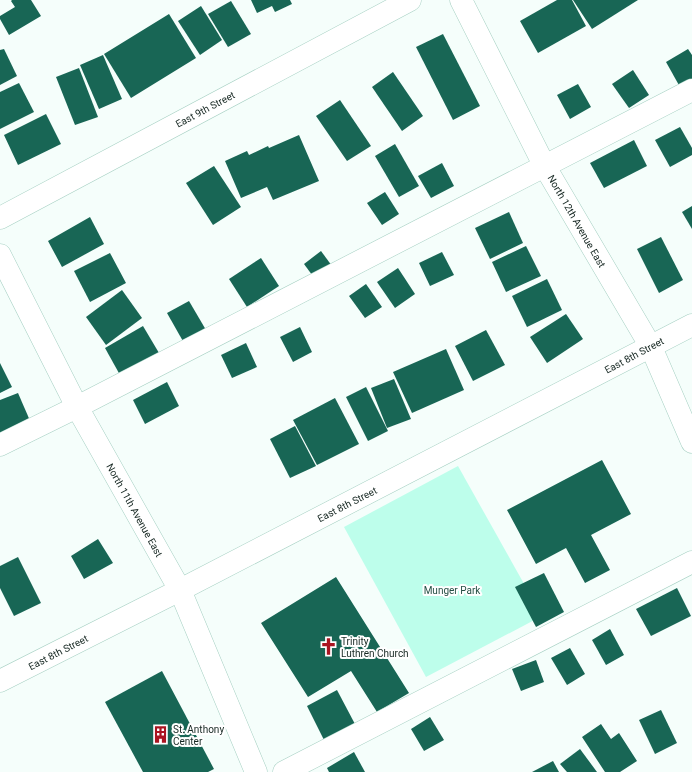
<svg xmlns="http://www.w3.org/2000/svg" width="692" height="772" viewBox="0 0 692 772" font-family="Roboto,sans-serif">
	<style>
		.green { fill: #bdfeeb }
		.building { fill: #186655 }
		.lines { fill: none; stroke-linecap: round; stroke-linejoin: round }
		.minor-casing { stroke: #a6d0c3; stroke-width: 23 }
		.minor { stroke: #fff; stroke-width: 22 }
		.labels { text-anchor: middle; stroke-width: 4; stroke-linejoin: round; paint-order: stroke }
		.street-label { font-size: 10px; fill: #162722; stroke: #fff }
		.park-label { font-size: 10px; fill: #265045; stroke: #fff }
		.poi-label { font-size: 10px; fill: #162722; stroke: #fff; text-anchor: start }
	</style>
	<rect width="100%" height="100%" fill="#f5fefb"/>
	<path class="green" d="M458,466L542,616L426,677L344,527Z"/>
	<g class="building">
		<path d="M12,0H31L41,16L9,35L0,19V16L15,7L11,1Z"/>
		<path d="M251,0H290L292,4L275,12L272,6L257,13Z"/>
		<path d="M557,0H572L586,26L538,53L520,21Z"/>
		<path d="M573,0H638L592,29Z"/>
		<path d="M231,1L251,34L228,47L208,14Z"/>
		<path d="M201,6L222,40L200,55L178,21Z"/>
		<path d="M169,14L196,58L131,98L104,54Z"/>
		<path d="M443,34L480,106L453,120L416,47Z"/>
		<path d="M4,49L17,76L0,85V50Z"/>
		<path d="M688,49L692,55V80L680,87L666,62Z"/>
		<path d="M103,55L122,99L99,109L80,65Z"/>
		<path d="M79,68L98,117L75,125L56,77Z"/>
		<path d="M633,70L649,95L629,108L612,84Z"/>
		<path d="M393,72L423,116L402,131L372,87Z"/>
		<path d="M19,83L34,112L0,129V92Z"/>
		<path d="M578,84L591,107L570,119L557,95Z"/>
		<path d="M340,100L371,146L347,161L316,116Z"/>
		<path d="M46,114L61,144L18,165L4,135Z"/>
		<path d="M680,127L692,148V155L670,167L655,140Z"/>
		<path d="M299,135L319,181L273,200L267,187L241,198L225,161L247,151L249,155L268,146L269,148Z"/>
		<path d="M634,140L647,166L604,188L590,163Z"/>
		<path d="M395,144L419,186L399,197L375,156Z"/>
		<path d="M442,163L454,186L431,198L418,176Z"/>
		<path d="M214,166L241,207L213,225L186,183Z"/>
		<path d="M385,192L399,214L382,225L367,203Z"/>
		<path d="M692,206V229L682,212Z"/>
		<path d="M509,212L523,243L490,259L475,228Z"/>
		<path d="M90,217L104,244L62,267L48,241Z"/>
		<path d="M661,237L683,280L659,293L637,249Z"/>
		<path d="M526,246L541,276L506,292L492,262Z"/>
		<path d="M321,251L332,266L315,279L304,264Z"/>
		<path d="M442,252L454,275L430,286L419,263Z"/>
		<path d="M110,253L126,283L90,302L74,271Z"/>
		<path d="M261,258L279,286L247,307L229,279Z"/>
		<path d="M398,268L415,294L395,308L377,282Z"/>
		<path d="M547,279L562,310L527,327L512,296Z"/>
		<path d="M366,284L382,307L365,318L349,296Z"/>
		<path d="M122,290L142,318L106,345L86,317Z"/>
		<path d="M189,301L206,330L184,343L167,313Z"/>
		<path d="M566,314L583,339L547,363L530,337Z"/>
		<path d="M143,326L159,353L120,375L105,348Z"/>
		<path d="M300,327L312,352L293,362L280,337Z"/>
		<path d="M486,330L505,365L473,381L455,346Z"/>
		<path d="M246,343L257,367L232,378L221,355Z"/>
		<path d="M446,349L464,390L412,413L393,372Z"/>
		<path d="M0,363L12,387L0,393Z"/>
		<path d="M394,379L411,419L387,428L371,388Z"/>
		<path d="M167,382L179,406L145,424L133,400Z"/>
		<path d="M366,387L388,431L368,441L346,397Z"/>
		<path d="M18,393L31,423L0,436V400Z"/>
		<path d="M335,398L359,444L317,465L293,420Z"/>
		<path d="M295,426L316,466L290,478L270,439Z"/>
		<path d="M602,460L631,514L591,535L610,570L585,583L566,548L536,564L507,510Z"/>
		<path d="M98,539L113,563L84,579L71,556Z"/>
		<path d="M18,557L41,603L14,616L0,588V566Z"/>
		<path d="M544,573L564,612L536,627L515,587Z"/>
		<path d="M336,577L409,693L377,712L351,671L308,697L261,623Z"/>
		<path d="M677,588L691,616L651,636L636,609Z"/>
		<path d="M610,629L624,655L606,665L592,640Z"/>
		<path d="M570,648L585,674L567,685L551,658Z"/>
		<path d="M536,660L544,682L521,691L512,669Z"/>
		<path d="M162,671L214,769L208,772H143L105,702Z"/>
		<path d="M337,690L356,726L325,742L307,706Z"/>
		<path d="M661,710L677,743L655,754L639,720Z"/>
		<path d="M430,717L444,740L424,751L411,729Z"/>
		<path d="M601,724L611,739L619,733L637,761L620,772H605L582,737Z"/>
		<path d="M580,749L597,772H567L560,764Z"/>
		<path d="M354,752L365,772H329L327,768Z"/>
		<path d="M553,761L559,772H532Z"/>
	</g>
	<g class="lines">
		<defs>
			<g id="minor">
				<path d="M461,0L544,165L651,347L692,442"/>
				<path d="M0,218L410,0"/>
				<path d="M0,255L77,407L180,590L256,772"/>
				<path d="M0,445L77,407L692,90"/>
				<path d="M0,681L180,590L692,325"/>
				<path d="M284,772L692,562"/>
			</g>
		</defs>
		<use href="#minor" class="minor-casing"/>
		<use href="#minor" class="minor"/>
	</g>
	<defs>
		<symbol id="church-bare" viewBox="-9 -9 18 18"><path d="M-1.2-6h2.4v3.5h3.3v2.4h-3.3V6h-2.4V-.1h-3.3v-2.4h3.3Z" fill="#a91421" stroke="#fff" stroke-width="2.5" paint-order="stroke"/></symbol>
		<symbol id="building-bare" viewBox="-9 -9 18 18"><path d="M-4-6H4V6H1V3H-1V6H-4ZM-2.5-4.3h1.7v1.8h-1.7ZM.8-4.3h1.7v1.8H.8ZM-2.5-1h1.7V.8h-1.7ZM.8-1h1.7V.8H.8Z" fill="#a91421" stroke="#fff" stroke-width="2.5" paint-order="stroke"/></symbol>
	</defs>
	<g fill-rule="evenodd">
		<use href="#church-bare" x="316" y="634" width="25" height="25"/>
		<use href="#building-bare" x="148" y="722" width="25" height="25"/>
	</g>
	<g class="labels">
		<g class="street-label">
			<text transform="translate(205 109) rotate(-28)" y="4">East 9th Street</text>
			<text transform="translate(577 221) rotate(60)" y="4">North 12th Avenue East</text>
			<text transform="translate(634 355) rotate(-28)" y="4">East 8th Street</text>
			<text transform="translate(347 504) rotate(-27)" y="4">East 8th Street</text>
			<text transform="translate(135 510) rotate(61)" y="4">North 11th Avenue East</text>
			<text transform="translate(58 652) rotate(-27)" y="4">East 8th Street</text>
		</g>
		<g class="park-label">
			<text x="452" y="594">Munger Park</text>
		</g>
		<g class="poi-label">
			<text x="341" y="645">Trinity<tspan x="341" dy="12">Luthren Church</tspan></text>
			<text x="173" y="733">St. Anthony<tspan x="173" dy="12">Center</tspan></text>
		</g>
	</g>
</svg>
